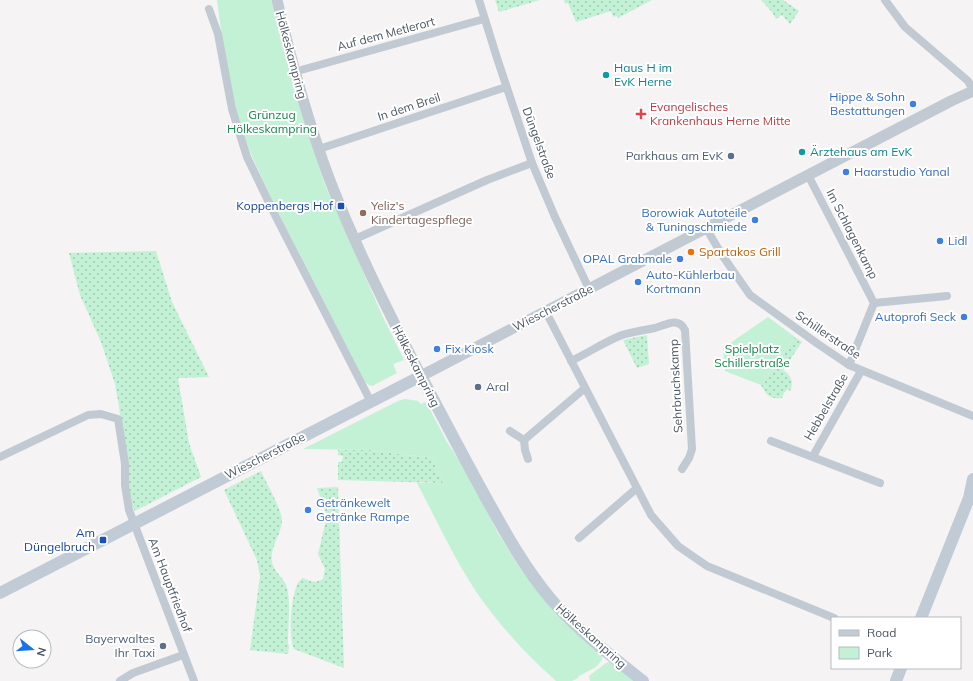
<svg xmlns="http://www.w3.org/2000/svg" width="973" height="681" viewBox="0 0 973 681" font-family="Mulish,sans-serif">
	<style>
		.grass { fill: url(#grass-dots) }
		.park { fill: #c3f1d5 }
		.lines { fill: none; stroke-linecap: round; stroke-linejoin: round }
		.minor { stroke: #c1cad2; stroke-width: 8 }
		.tertiary { stroke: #c1cad2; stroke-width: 11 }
		.secondary { stroke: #c1cbd6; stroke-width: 12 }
		.culture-dot { fill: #0f9aa8; stroke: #fff; stroke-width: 1.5 }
		.shop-dot { fill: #3f7fe0; stroke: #fff; stroke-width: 1.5 }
		.health-dot { fill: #e0444e; stroke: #fff; stroke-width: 1.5 }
		.service-dot { fill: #5c6f8a; stroke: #fff; stroke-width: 1.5 }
		.transit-dot { fill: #1a4fb4; stroke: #fff; stroke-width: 1.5 }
		.education-dot { fill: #8d6e63; stroke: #fff; stroke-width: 1.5 }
		.food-dot { fill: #e8710a; stroke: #fff; stroke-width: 1.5 }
		.labels { text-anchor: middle; stroke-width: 4; stroke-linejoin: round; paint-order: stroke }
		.street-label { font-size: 12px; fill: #4a5661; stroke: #fff }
		.culture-label { font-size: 12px; fill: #0d838f; stroke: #fff; text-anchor: start }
		.shop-label { font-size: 12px; fill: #366cbe; stroke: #fff; text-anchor: start }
		.health-label { font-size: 12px; fill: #be3a42; stroke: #fff; text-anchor: start }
		.park-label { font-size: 12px; fill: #17864f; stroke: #fff }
		.service-label { font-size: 12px; fill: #4e5e75; stroke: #fff; text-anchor: end }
		.transit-label { font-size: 12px; fill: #164399; stroke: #fff; text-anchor: end }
		.education-label { font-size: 12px; fill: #785e54; stroke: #fff; text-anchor: start }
		.food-label { font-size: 12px; fill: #c56008; stroke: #fff; text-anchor: start }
	</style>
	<defs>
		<pattern id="grass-dots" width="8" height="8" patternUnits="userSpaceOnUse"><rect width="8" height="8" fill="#c3f1d5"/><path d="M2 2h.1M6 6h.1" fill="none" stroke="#a0c6b0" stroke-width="1.8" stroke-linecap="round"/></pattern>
	</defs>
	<rect width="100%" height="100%" fill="#f5f3f3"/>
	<g class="grass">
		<path d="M495,0H540L499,12Z"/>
		<path d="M564,0H652L618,18L617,16L613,17L611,11L576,22L568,3L565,4Z"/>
		<path d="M761,0H783L799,11L790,24L782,15L776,19L772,12Z"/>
		<path d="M156,251L172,302L209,377L178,378L189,443L201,477L135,511L133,508L128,487L119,406L115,384L101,342L80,295L69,253Z"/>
		<path d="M647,335L649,364L637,368L623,340Z"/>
		<path d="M795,337L802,342L783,370C791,375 794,382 790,391L788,389L784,393L782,398C769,400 766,394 761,385Z"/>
		<path d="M338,450H369L432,458L443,483L338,480V462H342L343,456L338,455Z"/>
		<path d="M261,471C266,483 282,509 282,521C281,535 269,549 272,562C274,573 285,578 287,588C291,602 288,628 288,643L289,647L288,654L250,650L260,576L257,560L224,490Z"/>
		<path d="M338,487L344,668L294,649C288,636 291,598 297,585C298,582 300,580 303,578C311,582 315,583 323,579L325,569L318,554L327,516L317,488Z"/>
	</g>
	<g class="park">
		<path d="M217,0H271L296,95L325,185L382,315L404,360L393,364L397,373L374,385L373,386L369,385L365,382L274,204L250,152L237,113L225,61Z"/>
		<path d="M768,317L795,337L761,385L725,371L723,348Z"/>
		<path d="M405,399L418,401L421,404L426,402L447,442L470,477L498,533L520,568L537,591L602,655V660L596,667L579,676L578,678L572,681H556C526,654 498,624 475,590C453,556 436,519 417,483H443L432,458L369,450L303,449L398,401Z"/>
		<path d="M610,662L634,681H590L589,676L606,663Z"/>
	</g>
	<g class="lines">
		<g class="minor">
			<path d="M479,0L497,58L532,163L555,217L589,289"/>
			<path d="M885,0L905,27L968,81L973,90"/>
			<path d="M209,9L218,34L232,109L247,157L276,217L371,402"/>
			<path d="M294,72L484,19"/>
			<path d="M319,149L506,87"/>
			<path d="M808,175L874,303L849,365"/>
			<path d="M706,228L722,255L750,295L818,344L849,365L973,416"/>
			<path d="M355,239L487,180L532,163"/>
			<path d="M874,303L947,296"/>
			<path d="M546,312L651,515L678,546L707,566L834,618"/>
			<path d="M571,361C588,353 604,342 622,335C632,332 644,330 655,328C666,325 678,316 685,330L692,449L689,458L682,469"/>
			<path d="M510,431L524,440L585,388"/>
			<path d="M524,440L525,450L528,459"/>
			<path d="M771,441L880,483"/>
			<path d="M813,456L861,371"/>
			<path d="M0,457L88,415L101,414L118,419L125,464V485L129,510L194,681"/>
			<path d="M579,538L637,488"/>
			<path d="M120,681L133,673L183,655"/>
		</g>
		<path class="tertiary" d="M277,0C291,60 307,119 329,178C355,246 388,311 421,376L951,101L973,91"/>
		<g class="secondary">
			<path d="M0,593L421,376C442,416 463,456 485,496C505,532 524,567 550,598C577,630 610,655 643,681"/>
			<path d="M921,618L969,498L973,479"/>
			<path d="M896,681L901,668"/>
		</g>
	</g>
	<g class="culture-dot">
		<circle cx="606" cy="75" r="4"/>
		<circle cx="802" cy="152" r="4"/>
	</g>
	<g class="shop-dot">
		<circle cx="913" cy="104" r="4"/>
		<circle cx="846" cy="172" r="4"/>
		<circle cx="755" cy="220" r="4"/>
		<circle cx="940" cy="241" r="4"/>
		<circle cx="680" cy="259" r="4"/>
		<circle cx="638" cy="282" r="4"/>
		<circle cx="964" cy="317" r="4"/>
		<circle cx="437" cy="349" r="4"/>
		<circle cx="308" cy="510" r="4"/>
	</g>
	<path class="health-dot" d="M639 108h4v4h4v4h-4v4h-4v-4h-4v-4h4z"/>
	<g class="service-dot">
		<circle cx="731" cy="156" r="4"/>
		<circle cx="478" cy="387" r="4"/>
		<circle cx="163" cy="646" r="4"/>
	</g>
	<g class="transit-dot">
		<rect x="337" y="202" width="8" height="8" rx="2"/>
		<rect x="99" y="536" width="8" height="8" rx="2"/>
	</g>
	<circle class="education-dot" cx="363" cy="213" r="4"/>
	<circle class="food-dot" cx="691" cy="252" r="4"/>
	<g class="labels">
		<g class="street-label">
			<text transform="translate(386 34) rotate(-15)" y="4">Auf dem Metlerort</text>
			<text transform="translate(291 55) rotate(75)" y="4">Hölkeskampring</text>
			<text transform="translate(409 107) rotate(-18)" y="4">In dem Breil</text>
			<text transform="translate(539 143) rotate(70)" y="4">Düngelstraße</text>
			<text transform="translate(852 234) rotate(63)" y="4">Im Schlagenkamp</text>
			<text transform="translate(553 308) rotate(-27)" y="4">Wiescherstraße</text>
			<text transform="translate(828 335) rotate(34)" y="4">Schillerstraße</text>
			<text transform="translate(416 366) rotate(63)" y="4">Hölkeskampring</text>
			<text transform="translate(676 386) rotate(-93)" y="4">Sehrbruchskamp</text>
			<text transform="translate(826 407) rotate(-60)" y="4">Hebbelstraße</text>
			<text transform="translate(265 456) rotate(-27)" y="4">Wiescherstraße</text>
			<text transform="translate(170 585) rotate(69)" y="4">Am Hauptfriedhof</text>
			<text transform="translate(591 636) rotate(42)" y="4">Hölkeskampring</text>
		</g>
		<g class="culture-label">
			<text x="614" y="72">Haus H im<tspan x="614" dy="14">EvK Herne</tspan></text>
			<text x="810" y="156">Ärztehaus am EvK</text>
		</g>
		<g class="shop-label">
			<text x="905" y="101" text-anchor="end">Hippe &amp; Sohn<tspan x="905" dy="14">Bestattungen</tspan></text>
			<text x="854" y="176">Haarstudio Yanal</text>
			<text x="747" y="217" text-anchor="end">Borowiak Autoteile<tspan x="747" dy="14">&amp; Tuningschmiede</tspan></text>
			<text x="948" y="245">Lidl</text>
			<text x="672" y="263" text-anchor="end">OPAL Grabmale</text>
			<text x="646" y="279">Auto-Kühlerbau<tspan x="646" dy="14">Kortmann</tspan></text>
			<text x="956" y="321" text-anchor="end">Autoprofi Seck</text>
			<text x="445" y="353">Fix Kiosk</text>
			<text x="316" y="507">Getränkewelt<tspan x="316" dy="14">Getränke Rampe</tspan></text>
		</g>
		<g class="health-label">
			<text x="650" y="111">Evangelisches<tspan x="650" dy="14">Krankenhaus Herne Mitte</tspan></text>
		</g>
		<g class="park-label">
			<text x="272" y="119">Grünzug<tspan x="272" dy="14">Hölkeskampring</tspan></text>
			<text x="752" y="353">Spielplatz<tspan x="752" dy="14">Schillerstraße</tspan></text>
		</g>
		<g class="service-label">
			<text x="723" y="160">Parkhaus am EvK</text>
			<text x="486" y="391" text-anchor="start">Aral</text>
			<text x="155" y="643">Bayerwaltes<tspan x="155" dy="14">Ihr Taxi</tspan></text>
		</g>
		<g class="transit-label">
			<text x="333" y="210">Koppenbergs Hof</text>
			<text x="95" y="537">Am<tspan x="95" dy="14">Düngelbruch</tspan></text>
		</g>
		<g class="education-label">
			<text x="371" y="210">Yeliz's<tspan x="371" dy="14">Kindertagespflege</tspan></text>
		</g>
		<g class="food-label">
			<text x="699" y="256">Spartakos Grill</text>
		</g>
	</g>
	<rect x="831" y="617" width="130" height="52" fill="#ffffff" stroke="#b7bbc0"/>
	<rect x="839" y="630" width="20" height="6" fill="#c1cbd6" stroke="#b7bbc0"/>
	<text x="867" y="637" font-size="12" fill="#4a5661">Road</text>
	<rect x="839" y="647" width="20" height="12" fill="#c3f1d5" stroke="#b7bbc0"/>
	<text x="867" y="657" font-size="12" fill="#4a5661">Park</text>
	<g transform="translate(32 649) rotate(107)"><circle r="19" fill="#ffffff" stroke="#b7bbc0"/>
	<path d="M0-3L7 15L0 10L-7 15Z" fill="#1a73e8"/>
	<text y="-6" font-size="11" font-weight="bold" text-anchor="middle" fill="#4a5661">N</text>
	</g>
</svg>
